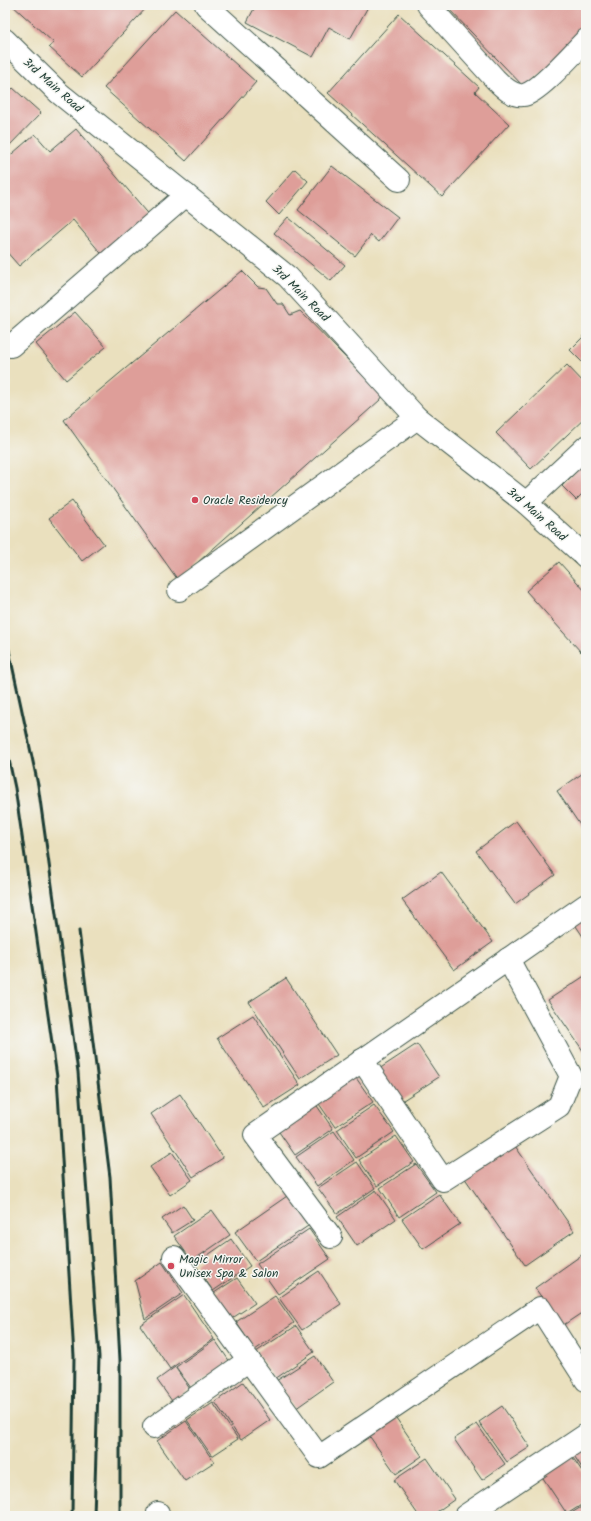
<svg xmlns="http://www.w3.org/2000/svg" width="591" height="1521" viewBox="0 0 591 1521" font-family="Kalam,sans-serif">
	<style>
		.building { fill: #de9e99 }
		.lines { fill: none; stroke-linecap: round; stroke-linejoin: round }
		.minor-casing { stroke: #3d5549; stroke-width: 24 }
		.minor { stroke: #fff; stroke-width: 22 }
		.rail { stroke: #1f3d34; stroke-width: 3 }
		.poi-dot { fill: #d1495b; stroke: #f6f6f2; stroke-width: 1.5 }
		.labels { text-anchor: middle; stroke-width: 3; stroke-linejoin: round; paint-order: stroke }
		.street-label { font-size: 12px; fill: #1f3d34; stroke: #f6f6f2 }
		.poi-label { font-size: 12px; fill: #1f3d34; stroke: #f6f6f2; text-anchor: start }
	</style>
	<rect width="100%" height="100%" fill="#f6f6f2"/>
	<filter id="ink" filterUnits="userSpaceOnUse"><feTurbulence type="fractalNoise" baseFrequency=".025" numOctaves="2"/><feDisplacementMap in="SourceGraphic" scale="8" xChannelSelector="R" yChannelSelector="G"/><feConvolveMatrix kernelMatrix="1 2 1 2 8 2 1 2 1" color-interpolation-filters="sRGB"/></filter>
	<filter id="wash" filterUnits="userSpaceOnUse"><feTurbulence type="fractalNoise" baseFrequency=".012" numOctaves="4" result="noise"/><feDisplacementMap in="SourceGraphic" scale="16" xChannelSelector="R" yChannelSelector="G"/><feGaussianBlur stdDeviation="0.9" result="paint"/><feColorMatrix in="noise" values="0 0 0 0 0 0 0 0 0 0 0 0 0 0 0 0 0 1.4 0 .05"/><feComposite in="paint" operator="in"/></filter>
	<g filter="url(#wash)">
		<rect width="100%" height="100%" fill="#eae0be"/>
		<g id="blocks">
			<g class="building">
				<path d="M12,5H149L82,77L49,47L54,43Z"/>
				<path d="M256,5H369L350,39L329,27L313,57L247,22Z"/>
				<path d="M445,5H586V32L525,88Z"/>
				<path d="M175,10L256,82L186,161L104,88Z"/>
				<path d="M399,14L479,87L475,92L509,124L442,197L328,93Z"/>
				<path d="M13,88L41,113L7,148L5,146V96Z"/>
				<path d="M76,129L152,218L105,258L73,220L19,266L5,250V160L35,134L50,151Z"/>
				<path d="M332,166L398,217L379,242L371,235L355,256L298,210Z"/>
				<path d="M295,169L308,181L279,215L266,202Z"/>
				<path d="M288,217L345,265L331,281L274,233Z"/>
				<path d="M242,271L258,287L266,288L277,304H283L290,315L300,311L383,396L380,400L178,580L64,420Z"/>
				<path d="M75,312L106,347L66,380L36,344Z"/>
				<path d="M586,334V366L570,350Z"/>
				<path d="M567,365L586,385V417L531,469L496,433Z"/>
				<path d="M586,462V490L576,500L562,486Z"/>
				<path d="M72,501L104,544L82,561L49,518Z"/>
				<path d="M559,562L586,592V648L581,652L526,591Z"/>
				<path d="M586,771V834L557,791Z"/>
				<path d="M516,821L555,875L515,904L476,851Z"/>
				<path d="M441,872L493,942L454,970L402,900Z"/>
				<path d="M586,915V941L574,923Z"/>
				<path d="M586,975V1055L548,1000Z"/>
				<path d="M286,978L337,1055L300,1079L249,1002Z"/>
				<path d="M253,1015L300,1085L264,1108L217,1038Z"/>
				<path d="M417,1044L439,1077L397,1104L376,1071Z"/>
				<path d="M354,1075L373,1102L335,1127L317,1101Z"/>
				<path d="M180,1094L223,1158L193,1177L151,1114Z"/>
				<path d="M315,1103L333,1129L295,1155L277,1129Z"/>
				<path d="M374,1105L394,1132L356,1158L337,1130Z"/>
				<path d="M334,1131L354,1160L317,1186L296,1157Z"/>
				<path d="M396,1136L414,1162L377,1186L359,1160Z"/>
				<path d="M513,1143L574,1231L525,1265L464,1177Z"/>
				<path d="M172,1152L192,1180L170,1195L150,1167Z"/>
				<path d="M357,1162L375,1188L337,1214L318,1188Z"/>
				<path d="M416,1164L436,1192L399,1217L380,1188Z"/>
				<path d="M376,1190L396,1219L357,1246L337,1217Z"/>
				<path d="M290,1194L311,1224L256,1261L235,1232Z"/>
				<path d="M439,1194L460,1224L423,1249L402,1219Z"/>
				<path d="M183,1205L193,1220L172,1233L162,1219Z"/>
				<path d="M212,1210L230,1235L192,1261L174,1236Z"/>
				<path d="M309,1229L330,1259L278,1294L257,1264Z"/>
				<path d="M231,1239L250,1266L213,1291L195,1264Z"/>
				<path d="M586,1252V1310L562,1326L535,1288Z"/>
				<path d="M162,1262L183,1293L145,1319L135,1281Z"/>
				<path d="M319,1271L341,1304L302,1330L279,1298Z"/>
				<path d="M237,1278L255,1303L231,1319L214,1293Z"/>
				<path d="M184,1295L214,1339L170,1369L140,1325Z"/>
				<path d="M275,1296L294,1323L255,1350L236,1322Z"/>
				<path d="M296,1326L314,1352L275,1379L256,1352Z"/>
				<path d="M215,1340L230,1362L191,1388L176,1367Z"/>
				<path d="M315,1356L333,1382L295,1409L276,1381Z"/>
				<path d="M175,1367L190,1389L172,1401L157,1380Z"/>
				<path d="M243,1382L270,1420L241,1440L215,1402Z"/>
				<path d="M213,1403L238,1439L212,1456L187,1420Z"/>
				<path d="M502,1406L530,1447L507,1462L479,1422Z"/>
				<path d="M394,1415L422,1456L396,1474L368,1434Z"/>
				<path d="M186,1421L214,1462L185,1481L157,1441Z"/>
				<path d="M477,1424L505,1464L482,1480L454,1439Z"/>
				<path d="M586,1445V1474L573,1454Z"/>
				<path d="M571,1455L586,1477V1502L567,1514L541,1475Z"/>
				<path d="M427,1458L455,1499L431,1516H419L394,1480Z"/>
				<path d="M586,1504V1516H571L570,1514Z"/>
			</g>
		</g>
	</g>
	<g filter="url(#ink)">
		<use href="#blocks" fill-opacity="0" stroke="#3d5549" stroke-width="1"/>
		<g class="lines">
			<defs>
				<g id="minor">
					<path d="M206,5L399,180"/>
					<path d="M428,5L495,79C502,86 512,97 524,95C539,92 574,52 586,40"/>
					<path d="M5,40L59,93L288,277L417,418L526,503L586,557"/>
					<path d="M11,346L186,195"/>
					<path d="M526,503L586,447"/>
					<path d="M179,590L417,418"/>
					<path d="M362,1060L443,1180L559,1106L571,1076L508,959"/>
					<path d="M331,1237L255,1135L586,905"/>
					<path d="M174,1257L319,1457L540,1308L586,1380"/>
					<path d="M154,1427L249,1360"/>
					<path d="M158,1513V1516"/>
					<path d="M465,1516L586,1435"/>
				</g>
			</defs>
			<use href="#minor" class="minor-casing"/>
			<use href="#minor" class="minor"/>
			<g class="rail">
				<path d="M5,632L38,785L78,1072L99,1357L94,1516"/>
				<path d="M5,741L15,788L57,1077L74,1356L72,1516"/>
				<path d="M79,931L110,1177L120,1360V1516"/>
			</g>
		</g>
	</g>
	<g class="poi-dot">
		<circle cx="195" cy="500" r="4"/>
		<circle cx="171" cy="1266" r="4"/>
	</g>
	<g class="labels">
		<g class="street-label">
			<text transform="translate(53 85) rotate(42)" y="4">3rd Main Road</text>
			<text transform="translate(301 293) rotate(45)" y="4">3rd Main Road</text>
			<text transform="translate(537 514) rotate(41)" y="4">3rd Main Road</text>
		</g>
		<g class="poi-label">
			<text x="203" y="504">Oracle Residency</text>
			<text x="179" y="1263">Magic Mirror<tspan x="179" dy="14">Unisex Spa &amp; Salon</tspan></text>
		</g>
	</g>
	<rect width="591" height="1521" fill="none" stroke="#f6f6f2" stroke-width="20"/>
</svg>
